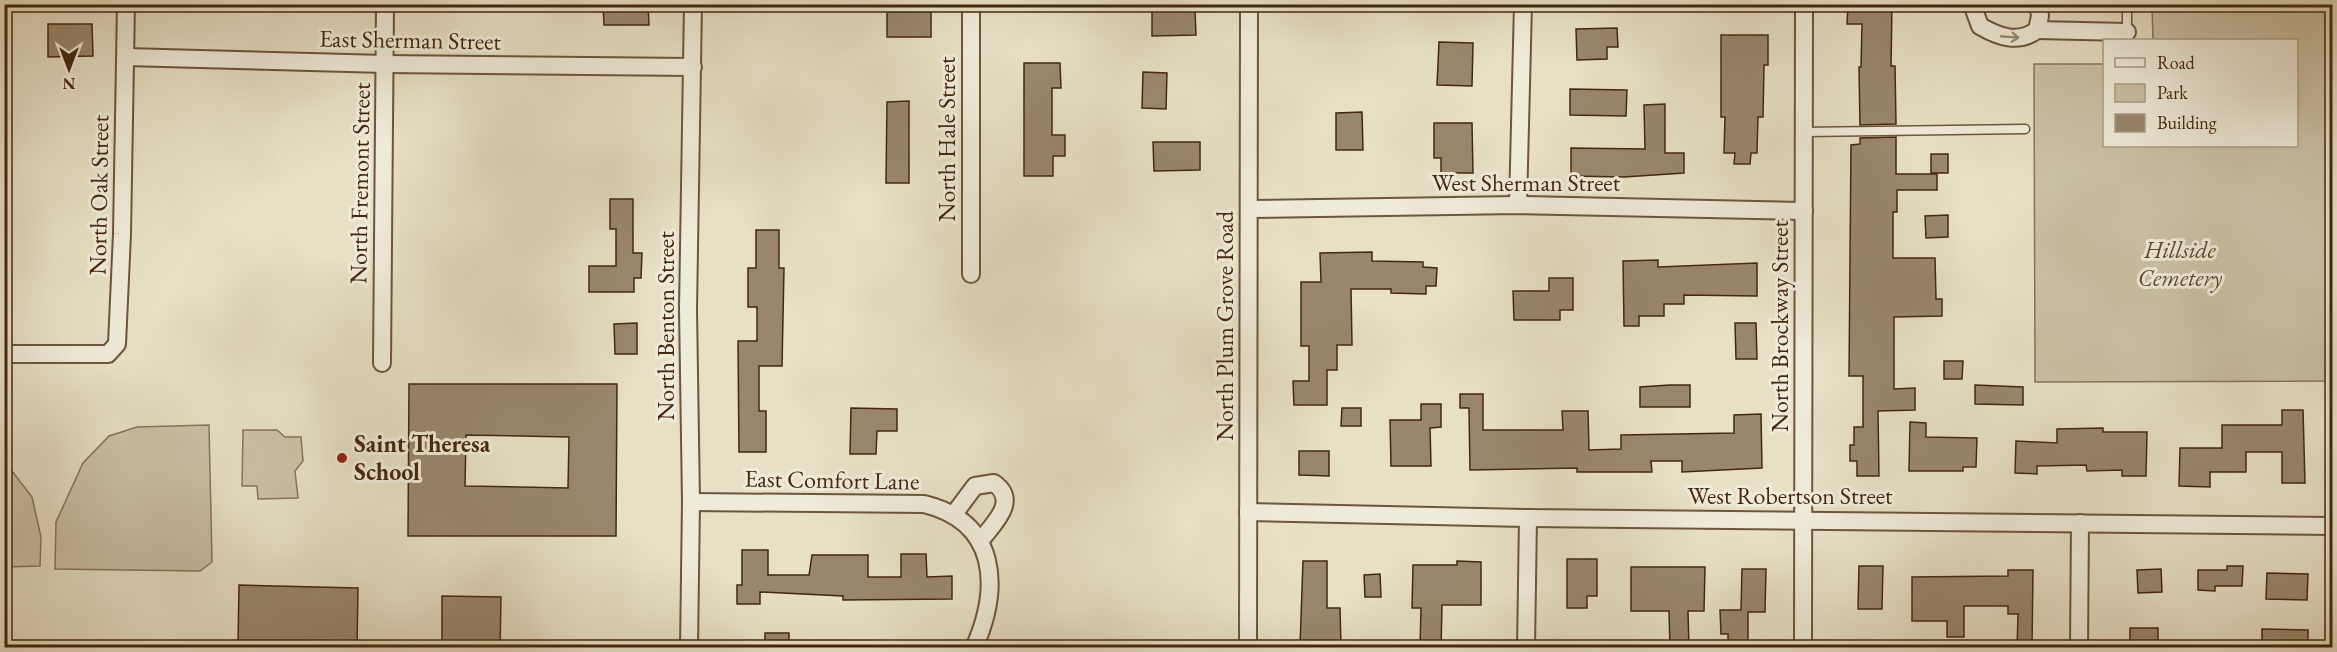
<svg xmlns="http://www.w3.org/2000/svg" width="2337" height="652" viewBox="0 0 2337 652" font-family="'EB Garamond',serif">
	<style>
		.green { fill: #cbc1a6; stroke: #88745a; stroke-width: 1.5 }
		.building { fill: #99876d; stroke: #45270d; stroke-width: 1.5; fill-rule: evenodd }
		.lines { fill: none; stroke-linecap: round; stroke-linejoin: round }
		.lane-casing { stroke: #6e553b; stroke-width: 11 }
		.street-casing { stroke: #6e553b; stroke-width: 20 }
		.lane { stroke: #efebd9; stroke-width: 8 }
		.street { stroke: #efebd9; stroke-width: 16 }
		.oneway { stroke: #9a8973 }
		.poi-dot { fill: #8f2418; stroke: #efebd9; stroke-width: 2 }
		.labels { text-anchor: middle; stroke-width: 6; stroke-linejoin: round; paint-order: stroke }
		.street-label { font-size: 24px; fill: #45270d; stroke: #efebd9 }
		.park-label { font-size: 24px; font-style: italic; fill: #60462c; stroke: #efebd9 }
		.poi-label { font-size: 24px; font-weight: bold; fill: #45270d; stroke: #efebd9; text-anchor: start }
	</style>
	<rect width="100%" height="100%" fill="#e7e0c5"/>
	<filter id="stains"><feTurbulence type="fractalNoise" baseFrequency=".00333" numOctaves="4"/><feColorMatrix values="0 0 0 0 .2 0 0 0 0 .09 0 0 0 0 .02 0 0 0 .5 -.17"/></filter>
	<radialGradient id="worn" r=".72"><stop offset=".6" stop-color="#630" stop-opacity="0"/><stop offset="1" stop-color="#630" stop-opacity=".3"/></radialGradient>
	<g class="green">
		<path d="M2152,5H2325L2327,381L2035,382L2034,64H2104V146H2296V40H2153Z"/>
		<path d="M209,425L212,562L200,571L55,569L56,522L83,463L109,436L137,427Z"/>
		<path d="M243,430H277L285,437H301L303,461L295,471L298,498L258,499L257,486H242Z"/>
		<path d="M5,462L32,497L41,537L40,566L5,567Z"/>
	</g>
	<g class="building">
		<path d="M603,4H648L649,25H604Z"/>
		<path d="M1848,4H1892L1891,66H1895L1896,124L1860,125L1859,67H1861L1862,24H1847Z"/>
		<path d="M931,11V37H887V12Z"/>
		<path d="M1152,11H1195L1196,35L1152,36Z"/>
		<path d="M48,24H92L93,56L48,57Z"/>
		<path d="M1617,28L1618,47H1607V59L1577,60L1576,29Z"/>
		<path d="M1721,35H1768V65H1764L1763,117H1758L1757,153H1751L1750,164H1734L1735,153H1724L1725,117H1721Z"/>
		<path d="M1439,42L1473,43L1472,86L1437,85Z"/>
		<path d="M1024,63H1060L1061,88H1052V135H1065V156H1053V176H1024Z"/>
		<path d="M1143,72L1167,73L1166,109L1142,108Z"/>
		<path d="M1570,89L1627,90L1626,116L1570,115Z"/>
		<path d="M909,101V183H886L887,102Z"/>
		<path d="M1665,104V153H1684V173L1624,177L1571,176V148L1645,149L1644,105Z"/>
		<path d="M1362,112L1363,150H1336V113Z"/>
		<path d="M1434,123H1472L1473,173H1441V158H1434Z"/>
		<path d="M1896,137V174H1937V190H1897V212H1893V258H1935L1936,299H1942V316L1894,317V389L1915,388V410L1878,411L1879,476H1857V461H1850V445H1854V427H1863V376H1849L1851,145L1860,144V138Z"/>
		<path d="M1153,142H1200V170L1154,171Z"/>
		<rect x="1931" y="154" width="17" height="19"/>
		<path d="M610,199H633V253H642L641,278H634V292H589V266H616V229H610Z"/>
		<path d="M1948,215V237L1926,238L1925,216Z"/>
		<path d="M756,230H779V268H784L782,366H759V411H766V452H739L738,341H757V307H748V268H756Z"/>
		<path d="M1372,252V261L1423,262V267L1437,268L1436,286H1426V294L1391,293V289H1351L1352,345H1337V370H1327V405H1294L1293,381H1309V346H1301V282H1321L1320,253Z"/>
		<path d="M1658,260V267L1757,263V296L1684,295V304H1664V316H1639V326H1624L1623,261Z"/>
		<path d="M1549,278H1573V310H1560V320H1514L1513,291H1549Z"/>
		<path d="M637,323V354H615L614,324Z"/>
		<path d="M1735,323H1756L1757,359H1736Z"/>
		<path d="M1944,361H1963L1962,379H1944Z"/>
		<path d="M409,384H617L616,536H408ZM466,435L569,437L568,488L465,486Z"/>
		<path d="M1670,385H1690V407H1640V387Z"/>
		<path d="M1975,385L2023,387V405L1975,404Z"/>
		<path d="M1460,394H1483V430H1563L1562,411H1588L1589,450L1621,449V435L1734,433V415L1761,414L1762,468L1682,472V461H1651L1652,472H1577V468L1470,470L1469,408H1460Z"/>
		<path d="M1421,404H1441V427L1430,428L1431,466H1391L1390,420H1421Z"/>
		<path d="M851,408L897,409V431H877L876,454H850Z"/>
		<path d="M1342,408H1361V426H1341Z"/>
		<path d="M2282,410H2303L2305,483H2282V452H2246V472H2210V487L2179,486L2180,448H2222V425H2282Z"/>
		<path d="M1910,422L1926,423V437L1977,438L1976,467H1963V471H1909Z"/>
		<path d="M2103,428V432H2147L2146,476H2122V470L2087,471L2086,465L2037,466V474L2015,473L2016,441L2057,443V429Z"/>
		<path d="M1299,451H1329V476L1299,475Z"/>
		<path d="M742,550H768V575H809L812,555H868V577H901V554H926L927,577L952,576V599L843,600V596L760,592V604H737V585H742Z"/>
		<path d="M1567,559H1597V596H1587V608H1567Z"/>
		<path d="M1303,561H1327V608H1340L1341,646H1300Z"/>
		<path d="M1457,561L1481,562V605H1442L1441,648H1420L1421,608H1412L1413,565H1457Z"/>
		<path d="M1859,566H1883L1882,609H1858Z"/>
		<path d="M2227,566H2243L2242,586H2215V591L2198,590V570H2227Z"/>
		<path d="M1631,567H1705L1704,611H1688L1689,648H1670L1669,611H1631Z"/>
		<path d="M1742,569H1766L1765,612H1748V648H1728V634H1721L1720,610H1741Z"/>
		<path d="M2161,569L2162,592L2138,593L2137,570Z"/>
		<path d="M2008,570H2033L2032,648H2017L2018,614H2008V606H1964V637H1947V621H1912V577L2008,576Z"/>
		<path d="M2267,573L2308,574L2307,600L2266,599Z"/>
		<path d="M1380,574L1381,597H1365L1364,575Z"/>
		<path d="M239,585L358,588L357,646L238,644Z"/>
		<path d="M442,596L501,597L500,648H442Z"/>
		<rect x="2130" y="628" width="28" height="18"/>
		<path d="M2262,629L2308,630V648H2262Z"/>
		<rect x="765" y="633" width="24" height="15"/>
	</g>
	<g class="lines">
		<defs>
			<g id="lane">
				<path d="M2127,4V32"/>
				<path d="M1804,132L2025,129"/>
			</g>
			<g id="street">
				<path d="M971,4V274"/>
				<path d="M1972,4L1980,26C1999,37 2018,44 2037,30L2040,16L2038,4"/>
				<path d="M2037,30L2127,32"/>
				<path d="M126,57L385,64L693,67"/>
				<path d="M1518,205L1523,4"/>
				<path d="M1249,209L1518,205L1804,211"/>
				<path d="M4,354H108L117,344L122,234L126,4"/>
				<path d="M382,363L385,4"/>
				<path d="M691,502L924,504C998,522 1001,587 974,648"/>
				<path d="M1248,512L1528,518L2332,526"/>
				<path d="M954,514L975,486L994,483C1019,501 994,523 981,540"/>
				<path d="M689,648L691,502L688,309L693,4"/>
				<path d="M1248,648L1249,4"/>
				<path d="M1526,648L1528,518"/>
				<path d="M1803,648L1804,4"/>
				<path d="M2079,648L2080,523"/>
			</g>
		</defs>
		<use href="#lane" class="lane-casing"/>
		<use href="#street" class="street-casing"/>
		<use href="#lane" class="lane"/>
		<use href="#street" class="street"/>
	</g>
	<defs><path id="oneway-shaft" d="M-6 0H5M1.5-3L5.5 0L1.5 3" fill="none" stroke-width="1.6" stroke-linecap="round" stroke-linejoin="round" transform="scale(1.5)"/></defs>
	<use class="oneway" href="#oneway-shaft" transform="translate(2010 37) rotate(5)"/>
	<circle class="poi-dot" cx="342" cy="458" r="6"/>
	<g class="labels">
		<g class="street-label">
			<text transform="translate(410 40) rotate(1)" y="8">East Sherman Street</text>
			<text transform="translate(947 139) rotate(-90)" y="8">North Hale Street</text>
			<text transform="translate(360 183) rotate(-89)" y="8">North Fremont Street</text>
			<text x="1526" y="191">West Sherman Street</text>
			<text transform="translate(99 195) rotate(-89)" y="8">North Oak Street</text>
			<text transform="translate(666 326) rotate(-90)" y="8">North Benton Street</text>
			<text transform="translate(1225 326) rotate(-90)" y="8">North Plum Grove Road</text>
			<text transform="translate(1780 326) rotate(-90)" y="8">North Brockway Street</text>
			<text transform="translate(832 480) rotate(1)" y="8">East Comfort Lane</text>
			<text x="1790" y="504">West Robertson Street</text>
		</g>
		<g class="park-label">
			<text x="2180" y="258">Hillside<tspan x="2180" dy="28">Cemetery</tspan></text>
		</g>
		<g class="poi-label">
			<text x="354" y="452">Saint Theresa<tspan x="354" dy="28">School</tspan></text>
		</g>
	</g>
	<rect width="2337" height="652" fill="none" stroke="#e7e0c5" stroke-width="24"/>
	<rect x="6" y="6" width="2325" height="640" fill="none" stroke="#45270d" stroke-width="3"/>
	<rect x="12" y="12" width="2313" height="628" fill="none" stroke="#45270d" stroke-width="1.5"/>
	<rect x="2103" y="39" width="195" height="108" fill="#efebd9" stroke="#ab9d87" stroke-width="1.5"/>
	<rect x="2115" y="58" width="30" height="9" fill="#efebd9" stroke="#ab9d87" stroke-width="1.5"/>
	<text x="2157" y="69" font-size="18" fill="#45270d">Road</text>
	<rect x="2115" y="84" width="30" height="18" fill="#cbc1a6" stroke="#ab9d87" stroke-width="1.5"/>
	<text x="2157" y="99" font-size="18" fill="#45270d">Park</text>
	<rect x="2115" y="114" width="30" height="18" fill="#99876d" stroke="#ab9d87" stroke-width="1.5"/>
	<text x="2157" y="129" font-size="18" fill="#45270d">Building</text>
	<g transform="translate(69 69) rotate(180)" stroke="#efebd9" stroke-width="4.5" paint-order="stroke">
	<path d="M0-4.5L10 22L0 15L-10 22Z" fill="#45270d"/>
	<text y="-9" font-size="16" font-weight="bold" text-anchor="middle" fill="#45270d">N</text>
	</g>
	<rect width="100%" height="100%" filter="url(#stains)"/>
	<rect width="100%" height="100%" fill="url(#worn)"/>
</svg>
